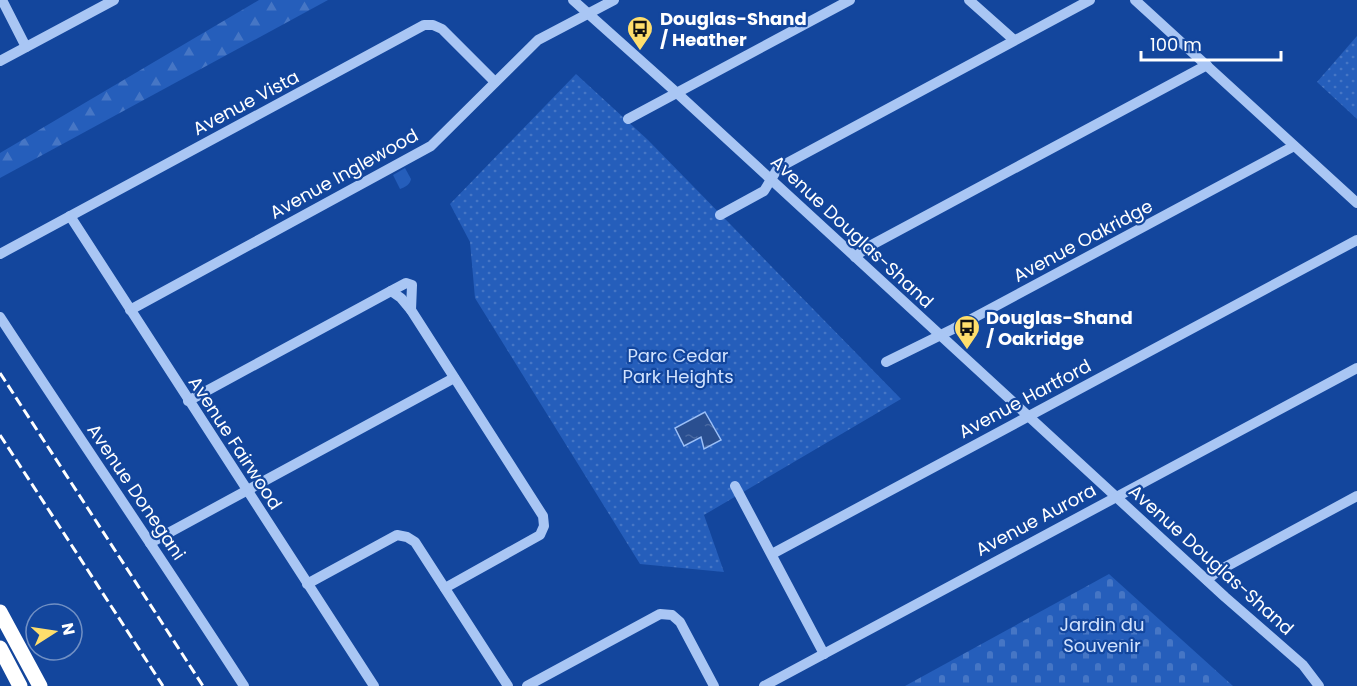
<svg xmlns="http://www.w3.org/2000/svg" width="1357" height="686" viewBox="0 0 1357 686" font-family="Poppins,sans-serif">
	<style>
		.green { fill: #255ebb }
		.forest { fill: url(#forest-firs) }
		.cemetery { fill: url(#cemetery-stones) }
		.park { fill: url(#park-dots) }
		.water { fill: url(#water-ripples); stroke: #9bbff7; stroke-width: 1.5 }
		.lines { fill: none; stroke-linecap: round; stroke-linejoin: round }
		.minor { stroke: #a9c6f4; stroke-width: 10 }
		.highway { stroke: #fff; stroke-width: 15 }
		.rail { stroke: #fff; stroke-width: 3; stroke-dasharray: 10 4.5; stroke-linecap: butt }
		.labels { text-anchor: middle; stroke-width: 4.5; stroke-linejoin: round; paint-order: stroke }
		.poi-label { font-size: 18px; font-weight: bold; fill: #fff; stroke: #13469d; text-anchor: start }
		.street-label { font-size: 18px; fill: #fff; stroke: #13469d }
		.park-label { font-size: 18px; fill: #d1e2fe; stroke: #13469d }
	</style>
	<defs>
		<pattern id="forest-firs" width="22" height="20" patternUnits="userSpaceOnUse" patternTransform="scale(1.5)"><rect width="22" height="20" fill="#255ebb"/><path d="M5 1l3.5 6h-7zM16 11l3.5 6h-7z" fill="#4676c5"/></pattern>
		<pattern id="cemetery-stones" width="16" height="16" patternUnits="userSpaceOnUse" patternTransform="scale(1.5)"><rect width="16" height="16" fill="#255ebb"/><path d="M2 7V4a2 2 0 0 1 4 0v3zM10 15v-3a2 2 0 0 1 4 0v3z" fill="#4676c5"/></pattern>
		<pattern id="park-dots" width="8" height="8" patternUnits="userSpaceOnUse" patternTransform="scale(1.5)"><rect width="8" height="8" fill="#255ebb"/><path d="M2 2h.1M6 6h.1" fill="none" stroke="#4676c5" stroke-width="1.8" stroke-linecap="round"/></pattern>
		<pattern id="water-ripples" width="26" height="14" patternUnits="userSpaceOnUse" patternTransform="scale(1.5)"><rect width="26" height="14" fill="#2a4f90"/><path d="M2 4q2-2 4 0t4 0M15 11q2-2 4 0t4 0" fill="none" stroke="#4a69a1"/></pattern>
	</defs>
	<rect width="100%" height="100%" fill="#13469d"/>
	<path class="green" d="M405,168L411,179C410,185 405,187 400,189L393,175Z"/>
	<path class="forest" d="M259,0H328L0,178V153Z"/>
	<path class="cemetery" d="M1109,574L1233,686H905Z"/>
	<g class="park">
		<path d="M1357,36V119L1317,82Z"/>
		<path d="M576,74L648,140L901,399L704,515L724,572L640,564L475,298L470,242L450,204Z"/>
	</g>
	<path class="water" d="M705,412L721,440L704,449L701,437L684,446L675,428Z"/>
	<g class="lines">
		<g class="minor">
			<path d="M2,0L26,47"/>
			<path d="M573,0L677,93L1225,597L1303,665L1319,686"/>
			<path d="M969,0L1014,40"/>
			<path d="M1135,0L1357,203"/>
			<path d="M0,61L114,0"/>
			<path d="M628,119L850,0"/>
			<path d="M720,215L764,191L778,168L1090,0"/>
			<path d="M70,216L374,686"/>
			<path d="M0,254L424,25H433L442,29L495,82"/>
			<path d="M855,257L866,248L1207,65"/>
			<path d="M391,291L401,298L411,310"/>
			<path d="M130,310L431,146L538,40L614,0"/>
			<path d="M0,317C81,441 164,562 244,686"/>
			<path d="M886,362L953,329L1294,146"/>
			<path d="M188,401L391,291L406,283L412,285L411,310L543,516L544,526L540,535L445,588"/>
			<path d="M735,486L824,654"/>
			<path d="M150,543L454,378"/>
			<path d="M772,554L1357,240"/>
			<path d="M1207,580L1218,571L1357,496"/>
			<path d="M307,584L397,535L407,537L415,542L508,686"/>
			<path d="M527,686L660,614L672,615L680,622L714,686"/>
			<path d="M764,686L1357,368"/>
		</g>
		<g class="highway">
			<path d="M0,612L40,686"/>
			<path d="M0,648L20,686"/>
		</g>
		<g class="rail">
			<path d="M0,373L203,686"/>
			<path d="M0,435L163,686"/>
		</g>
	</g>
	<defs>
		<symbol id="bus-pin" viewBox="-11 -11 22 30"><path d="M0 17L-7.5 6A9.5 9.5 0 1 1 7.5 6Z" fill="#ffde6c" stroke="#13469d"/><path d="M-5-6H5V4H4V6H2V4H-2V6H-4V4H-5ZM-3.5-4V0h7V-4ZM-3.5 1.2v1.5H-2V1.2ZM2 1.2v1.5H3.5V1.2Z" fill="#111"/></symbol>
	</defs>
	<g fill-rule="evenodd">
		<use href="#bus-pin" x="625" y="14" width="30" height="40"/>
		<use href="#bus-pin" x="952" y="313" width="30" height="40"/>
	</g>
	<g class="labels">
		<g class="poi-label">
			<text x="660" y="25">Douglas-Shand<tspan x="660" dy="21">/ Heather</tspan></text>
			<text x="986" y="324">Douglas-Shand<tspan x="986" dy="21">/ Oakridge</tspan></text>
		</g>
		<g class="street-label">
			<text transform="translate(246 103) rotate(-28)" y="6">Avenue Vista</text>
			<text transform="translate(344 174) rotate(-29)" y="6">Avenue Inglewood</text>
			<text transform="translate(852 232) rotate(43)" y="6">Avenue Douglas-Shand</text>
			<text transform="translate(1083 241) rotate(-28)" y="6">Avenue Oakridge</text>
			<text transform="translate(1025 399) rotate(-28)" y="6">Avenue Hartford</text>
			<text transform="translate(235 443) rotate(57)" y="6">Avenue Fairwood</text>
			<text transform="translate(136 492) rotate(56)" y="6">Avenue Donegani</text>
			<text transform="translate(1036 520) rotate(-28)" y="6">Avenue Aurora</text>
			<text transform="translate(1211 560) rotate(42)" y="6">Avenue Douglas-Shand</text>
		</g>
		<g class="park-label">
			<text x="678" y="362">Parc Cedar<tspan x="678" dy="21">Park Heights</tspan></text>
			<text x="1102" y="631">Jardin du<tspan x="1102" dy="21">Souvenir</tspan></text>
		</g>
	</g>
	<g transform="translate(54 632) rotate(78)"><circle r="28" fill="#13469d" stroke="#7190c4" stroke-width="1.5"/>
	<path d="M0-4.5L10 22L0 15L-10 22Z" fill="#ffde6c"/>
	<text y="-9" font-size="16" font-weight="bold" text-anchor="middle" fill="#ffffff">N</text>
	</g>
	<path d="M1141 51v9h140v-9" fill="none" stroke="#ffffff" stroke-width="3"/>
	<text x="1150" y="51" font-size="18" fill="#ffffff" stroke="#13469d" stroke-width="4.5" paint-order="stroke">100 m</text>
</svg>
